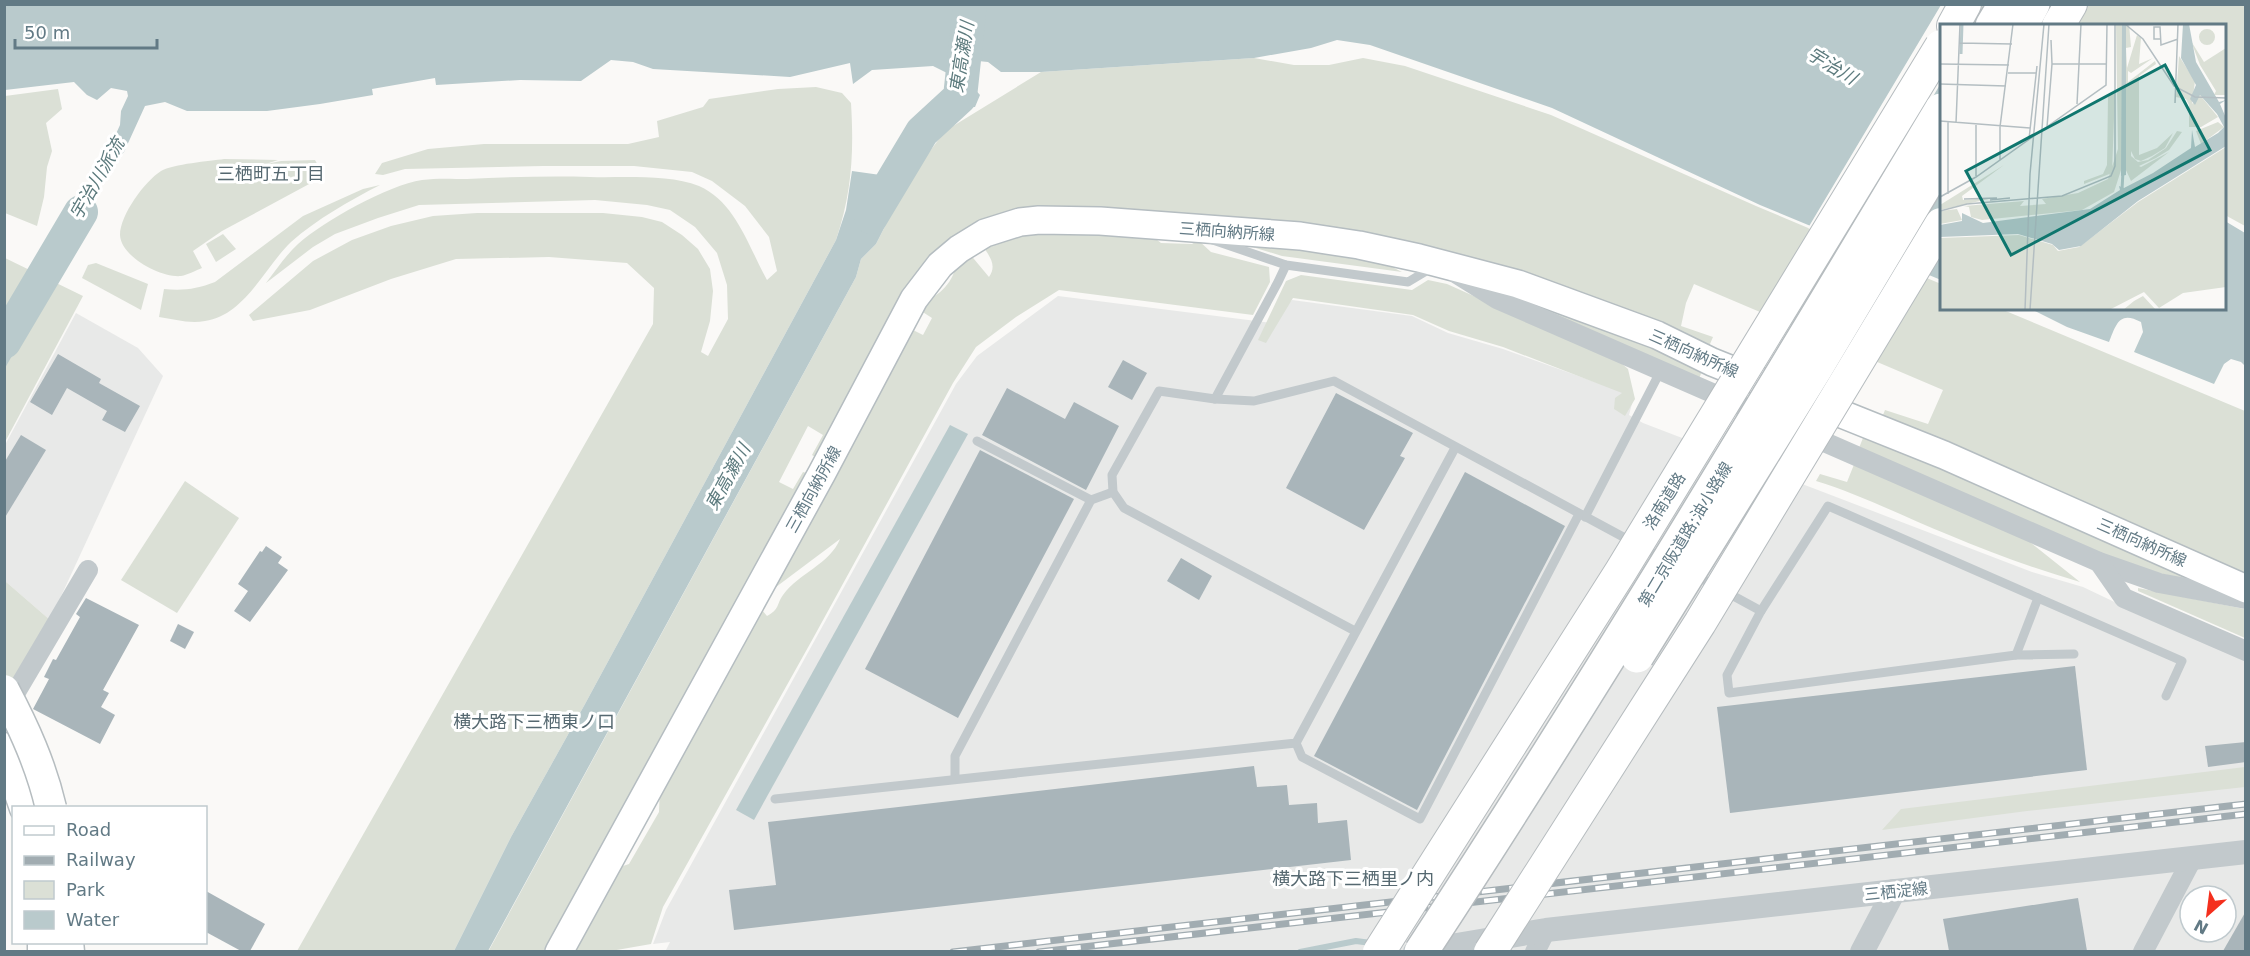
<svg xmlns="http://www.w3.org/2000/svg" width="2250" height="956" viewBox="0 0 2250 956" font-family="'DejaVu Sans','Noto Sans JP',sans-serif">
	<style>
		.built { fill: #e8e9e8; fill-rule: evenodd }
		.green { fill: #dbe0d6 }
		.water { fill: #b9cacc }
		.pier { fill: #faf9f7 }
		.lines { fill: none; stroke-linecap: round; stroke-linejoin: round }
		.stream { stroke: #b9cacc; stroke-width: 6 }
		.river { stroke: #b9cacc; stroke-width: 34 }
		.building { fill: #a9b5ba }
		.secondary-casing { stroke: #b5bdc1; stroke-width: 30 }
		.primary-casing { stroke: #b6bdc0; stroke-width: 33 }
		.trunk-casing { stroke: #b6bcbf; stroke-width: 34 }
		.motorway-casing { stroke: #b6bcbf; stroke-width: 36 }
		.service { stroke: #c2c9cc; stroke-width: 9 }
		.minor { stroke: #c2c9cc; stroke-width: 20 }
		.tertiary { stroke: #c2c9cc; stroke-width: 24 }
		.secondary { stroke: #fff; stroke-width: 27 }
		.primary { stroke: #fff; stroke-width: 30 }
		.trunk { stroke: #fff; stroke-width: 32 }
		.motorway { stroke: #fff; stroke-width: 33 }
		.rail-casing { stroke: #a1acb1; stroke-width: 7 }
		.rail { stroke: #fff; stroke-width: 4.5; stroke-dasharray: 14; stroke-linecap: butt }
		.primary-bridge-casing { stroke: #b6bdc0; stroke-width: 33; stroke-linecap: butt }
		.trunk-bridge-casing { stroke: #b6bcbf; stroke-width: 34; stroke-linecap: butt }
		.motorway-bridge-casing { stroke: #b6bcbf; stroke-width: 36; stroke-linecap: butt }
		.primary-bridge { stroke: #fff; stroke-width: 30 }
		.trunk-bridge { stroke: #fff; stroke-width: 32 }
		.motorway-bridge { stroke: #fff; stroke-width: 33 }
		.labels { text-anchor: middle; stroke-width: 6; stroke-linejoin: round; paint-order: stroke }
		.street-label { font-size: 16px; fill: #627a85; stroke: #fff }
		.water-label { font-size: 18px; font-style: italic; fill: #5d7b7e; stroke: #fff }
		.neighbourhood-label { font-size: 18px; fill: #556870; stroke: #fff }
		.inset-river { fill: none; stroke: #b9cacc; stroke-width: 3 }
		.inset-road { fill: none; stroke: #b4bec2; stroke-width: 1.5 }
		.view { fill: #0f766e; fill-opacity: 0.15; stroke: #0f766e; stroke-width: 3 }
		.inset-edge { fill: none; stroke: #627a85; stroke-width: 3 }
	</style>
	<rect width="100%" height="100%" fill="#faf9f7"/>
	<g class="built">
		<path d="M1058,296L1272,323L1292,300L1412,316L1448,333L1503,349L1634,396L1629,415L1643,423L2032,572L2083,587L2165,626L2245,646V951L665,952L670,942L653,944L666,910L956,384L977,356ZM2190,896H2226V932H2190Z"/>
		<path d="M76,313L138,348L163,376L50,620L5,581V445Z"/>
	</g>
	<g class="green">
		<path d="M1951,5H2245V226L2225,215L2224,26L1970,25Z"/>
		<path d="M1254,58L1294,65H1329L1363,58L1405,66L1551,115L1756,206L1941,284V309H2001L2245,411V582L1881,420L1885,410L1928,424L1943,390L1694,284L1686,303L1681,326L1713,337L1707,351L1489,270L1100,215L956,244L821,461L812,455L823,435L808,426L779,482L793,489L803,472L814,475L554,951L488,952L856,277L861,259L876,244L909,179L945,131L1041,72Z"/>
		<path d="M816,87L842,93L851,103C854,152 852,193 836,240L585,704L511,837L454,951H297L653,324L654,288L627,263L549,257L456,259L391,279L310,310L253,321L249,315L313,261L352,240L391,226L433,216L477,213H603L642,217L662,222L682,235L698,249L710,269L713,291L710,321L701,352L708,356L728,319L727,285L717,253L695,227L670,210L647,205L595,200L419,205L378,218L335,234L313,247L266,283C276,270 286,255 298,244C324,221 388,185 422,180C437,178 453,179 467,179C508,177 549,176 590,177C622,178 669,174 699,186C736,202 749,248 767,280L777,271L769,237L745,206L712,181L692,172L634,166H543L405,169L383,175L375,174L382,163L428,149L484,144H628L659,137L657,121L703,107L709,99L778,89Z"/>
		<path d="M58,89L62,109L46,123L52,151L47,167L44,197L37,226L5,213V96Z"/>
		<path d="M224,159L278,160L266,164L281,161L315,160L324,176L222,231L193,251L202,268C196,270 188,275 181,276C161,278 121,257 120,235C120,215 145,181 161,171C173,164 210,161 224,159Z"/>
		<path d="M380,185C349,201 317,219 291,242C264,268 245,315 205,321C189,324 174,319 159,317L164,289C183,291 197,289 215,282L303,216L363,189Z"/>
		<path d="M1034,228L1147,232L1161,243L1192,244L1198,240L1211,252L1269,267L1270,282L1253,315L1059,290L1016,317L976,347L953,383L811,642L663,907L651,944L611,951L570,952L611,870L629,864L659,812L660,783L723,669C738,661 750,642 746,625L762,610L767,616C780,609 776,605 783,595C799,573 830,564 840,539L756,602L907,327L923,335L932,318L918,309L922,301C939,298 955,280 956,263L969,253L989,277C998,264 988,255 981,243Z"/>
		<path d="M223,234L236,249L216,262L206,244Z"/>
		<path d="M1210,234L1330,247L1392,267L1402,272L1282,256Z"/>
		<path d="M5,258L83,296L5,442Z"/>
		<path d="M96,263L148,284L141,310L82,278L88,265Z"/>
		<path d="M1301,275L1412,290L1428,280L1447,284L1620,362L1628,369L1635,399L1625,416L1614,409L1615,398L1622,393L1503,347L1449,331L1413,315L1293,298L1266,343L1258,340L1286,281Z"/>
		<path d="M1514,299L1644,342L1703,369L1698,381Z"/>
		<path d="M1865,433L2231,589L2158,573L2116,560L1859,448Z"/>
		<path d="M1855,462L2021,535L2080,582C2035,569 1992,553 1949,535C1904,517 1862,495 1816,481L1820,474L1847,482Z"/>
		<path d="M185,481L239,518L177,613L121,580Z"/>
		<path d="M5,581L50,620L5,699Z"/>
		<path d="M2138,588L2245,609V638L2138,591Z"/>
		<path d="M2245,767V787L2027,811L1882,830L1901,809Z"/>
	</g>
	<g class="water">
		<path d="M1944,4L1941,26V280L1760,205L1552,108L1370,45L1337,40L1311,48L1254,58L1041,72H1001L988,62L978,61L977,72L973,75L971,85L980,95L975,107H958L947,95V73L933,66L872,70L853,84L850,63L790,77L653,69L633,62L611,60L581,81L520,80L436,85L435,78L372,89L373,95L320,104L267,111H187L165,102L145,106L124,152L113,164L94,197L66,257L46,247L64,233L85,202L120,125L121,111L128,96L127,91L111,88L97,100L87,95L74,82L5,90L4,5Z"/>
		<path d="M852,171L909,179L876,244L861,259L856,277L488,951H454L511,837L585,704L836,240L846,210Z"/>
		<path d="M2225,221L2245,233V366L2241,362L2231,359L2224,364L2214,384L2134,352L2143,332L2141,322C2119,310 2116,325 2109,342L2067,327L2031,309H2224Z"/>
		<path d="M36,266L40,268L41,266L56,274L54,277L56,279L5,368V317Z"/>
		<path d="M950,425L968,434L754,820L736,810Z"/>
	</g>
	<path class="pier" d="M1948,4L1941,26V83L1846,243L1808,228L1941,5Z"/>
	<g class="lines">
		<path class="stream" d="M1300,952L1356,941L1371,943"/>
		<g class="river">
			<path d="M871,217L922,132L960,97L970,4"/>
			<path d="M4,342L81,212"/>
		</g>
	</g>
	<g class="building">
		<path d="M58,354L101,379L99,383L140,406L125,432L102,420L107,411L67,388L52,415L30,402Z"/>
		<path d="M1123,360L1147,373L1132,400L1108,387Z"/>
		<path d="M1007,388L1065,419L1074,402L1119,426L1086,490L982,435Z"/>
		<path d="M1336,393L1413,433L1400,456L1405,458L1364,530L1286,488Z"/>
		<path d="M21,435L46,450L4,519V463Z"/>
		<path d="M980,450L1074,499L958,718L865,669Z"/>
		<path d="M1465,472L1565,526L1417,810L1314,756Z"/>
		<path d="M266,546L282,557L278,563L288,570L250,622L234,611L248,591L238,584L260,551L262,552Z"/>
		<path d="M1181,558L1212,576L1199,600L1167,581Z"/>
		<path d="M86,598L139,625L103,690L109,693L101,707L115,715L100,744L33,709L49,679L44,677L53,659L56,660L80,617L76,614Z"/>
		<path d="M178,624L194,632L185,649L170,641Z"/>
		<path d="M2075,666L2087,770L1730,813L1717,707Z"/>
		<path d="M2246,742V762L2208,767L2205,746Z"/>
		<path d="M1254,766L1257,787L1287,785L1289,805L1317,803L1318,823L1347,820L1351,860L734,930L729,890L776,885L768,822Z"/>
		<path d="M206,891L265,924L250,951H241L206,932Z"/>
		<path d="M2078,898L2087,951H1949L1943,919Z"/>
		<path d="M2246,911V951H2223Z"/>
	</g>
	<g class="lines">
		<defs>
			<path id="secondary" d="M559,952L822,473L914,299L940,265L959,249L985,233L1020,222L1039,220L1100,221L1300,236L1359,245L1419,258L1518,284L1657,335L1712,362L1944,455L2246,589"/>
			<g id="primary">
				<path d="M4,748L25,808"/>
				<path d="M43,942V952"/>
				<path d="M68,942L69,952"/>
			</g>
			<g id="trunk">
				<path d="M1953,26L1965,4"/>
				<path d="M2058,26L2071,4"/>
			</g>
			<g id="motorway">
				<path d="M1992,26L2005,4"/>
				<path d="M2021,26L2033,4"/>
			</g>
		</defs>
		<use href="#secondary" class="secondary-casing"/>
		<use href="#primary" class="primary-casing"/>
		<use href="#trunk" class="trunk-casing"/>
		<use href="#motorway" class="motorway-casing"/>
		<g class="service">
			<path d="M1207,238L1286,265L1408,282L1433,267"/>
			<path d="M1215,399L1278,282L1286,265"/>
			<path d="M977,441L1091,500"/>
			<path d="M1585,517L1660,372"/>
			<path d="M1693,574L1761,611"/>
			<path d="M1355,631L1124,508L1113,492L1112,475L1159,391L1215,399L1254,401L1334,381L1664,559"/>
			<path d="M2074,654L2016,655L1729,693L1727,675L1761,611L1828,506L2182,661L2166,696"/>
			<path d="M2016,655L2038,598"/>
			<path d="M1296,743L1302,757L1420,819L1579,514"/>
			<path d="M955,779V756L1091,500L1113,492"/>
			<path d="M775,799L1296,743L1455,448"/>
		</g>
		<g class="minor">
			<path d="M1457,274L1497,299L2099,562L2159,583L2246,599"/>
			<path d="M2099,562L2124,598L2246,651"/>
			<path d="M6,709L88,570"/>
			<path d="M1535,952L1546,930"/>
			<path d="M2143,952L2193,857"/>
		</g>
		<g class="tertiary">
			<path d="M1415,952L1546,930L2246,852"/>
			<path d="M1862,952L1894,891"/>
		</g>
		<use href="#secondary" class="secondary"/>
		<use href="#primary" class="primary"/>
		<use href="#trunk" class="trunk"/>
		<use href="#motorway" class="motorway"/>
		<defs>
			<g id="rail">
				<path d="M953,952L2246,804"/>
				<path d="M1039,952L2246,814"/>
			</g>
		</defs>
		<use href="#rail" class="rail-casing"/>
		<use href="#rail" class="rail"/>
		<defs>
			<path id="primary-bridge" d="M4,690C24,728 41,765 51,808"/>
			<g id="trunk-bridge">
				<path d="M1379,952L1621,571L1941,46"/>
				<path d="M1490,952L1700,623L1941,224"/>
			</g>
			<g id="motorway-bridge">
				<path d="M1637,656L1816,368L1941,159"/>
				<path d="M1421,952C1602,676 1771,393 1941,110"/>
			</g>
		</defs>
		<use href="#primary-bridge" class="primary-bridge-casing"/>
		<use href="#trunk-bridge" class="trunk-bridge-casing"/>
		<use href="#motorway-bridge" class="motorway-bridge-casing"/>
		<use href="#primary-bridge" class="primary-bridge"/>
		<use href="#trunk-bridge" class="trunk-bridge"/>
		<use href="#motorway-bridge" class="motorway-bridge"/>
	</g>
	<g class="labels">
		<g class="street-label">
			<text transform="translate(1227 231) rotate(4)" y="6">三栖向納所線</text>
			<text transform="translate(1694 353) rotate(24)" y="6">三栖向納所線</text>
			<text transform="translate(813 489) rotate(-61)" y="6">三栖向納所線</text>
			<text transform="translate(1664 501) rotate(-58)" y="6">洛南道路</text>
			<text transform="translate(1685 534) rotate(-59)" y="6">第二京阪道路;油小路線</text>
			<text transform="translate(2142 542) rotate(24)" y="6">三栖向納所線</text>
			<text transform="translate(1896 891) rotate(-6)" y="6">三栖淀線</text>
		</g>
		<g class="water-label">
			<text transform="translate(962 57) rotate(-81)" y="6">東高瀬川</text>
			<text transform="translate(1832 66) rotate(31)" y="6">宇治川</text>
			<text transform="translate(97 179) rotate(-60)" y="6">宇治川派流</text>
			<text transform="translate(728 477) rotate(-61)" y="6">東高瀬川</text>
		</g>
		<g class="neighbourhood-label">
			<text x="271" y="180">三栖町五丁目</text>
			<text x="534" y="728">横大路下三栖東ノ口</text>
			<text x="1353" y="885">横大路下三栖里ノ内</text>
		</g>
	</g>
	<g transform="translate(1940 24)">
		<rect width="286" height="286" fill="#faf9f7"/>
		<path d="M182,0V143L174,168L142,186L42,196L31,193L29,183L24,182L84,177L80,182L106,180L102,175L138,169L168,155L178,125L176,1ZM189,0L191,23L186,24L187,44L197,11L201,14L199,40L213,34L191,49L188,47V58L215,37L216,40L199,52V131L217,124L233,109L225,124L212,132L201,137L195,135L191,127V132L198,138L208,136L226,124L237,107L242,108L229,126L216,134L199,142L189,137L201,143L229,128L191,157L185,144L186,1ZM259 13a8 8 0 1 1 16 0a8 8 0 1 1-16 0ZM251,17L264,38L286,24V71H274L276,67L260,41ZM239,32L255,57L252,80L260,71L278,93L261,103H249V81L246,75L236,73ZM175,67L172,149L144,160V157L163,150L167,141L168,73ZM278,98L284,103L261,120L256,107ZM286,123V263L243,269L219,284L204,268L169,286H0V214L79,211L113,221L118,227L139,223L198,178ZM64,141L22,172L23,176L53,174L0,186V181ZM17,185L22,196L0,200V187ZM203,272L216,286H183L194,277Z" fill="#dbe0d6"/>
		<path d="M186,0V151L181,152L182,1ZM243,0H249L256,38L279,78L286,76L280,80L286,94V122L198,177L141,222L119,226L112,220L78,210L0,213V201L22,197V189L43,199L150,185L180,166L179,162L184,164L213,149L251,124L252,106L255,123L278,109L284,103L277,90L260,71L255,81L250,75L256,61L241,34Z" fill="#b9cacc"/>
		<path class="inset-river" d="M21,30L22,0M182,166L183,147"/>
		<path class="inset-road" d="M185,0L203,15L234,62L255,73L287,74M220,15H214V3H220L221,21L238,15M111,16L112,40M19,19L72,20M0,40L69,41M68,49H96M0,60L66,62M235,79L238,0M137,80L141,0M0,97L90,104M16,99L20,0M36,101V152M107,103L112,40H167M89,115L97,42M60,136V103L73,0M8,170V98M0,173L36,153L166,61L167,0M24,175L57,174M50,176L70,174M0,187L27,180L122,172L171,152L175,142V0M85,286L90,150L104,0M90,286L109,0"/>
		<path class="view" d="M225,41L270,126L71,231L26,147Z"/>
		<rect width="286" height="286" class="inset-edge"/>
	</g>
	<rect width="2250" height="956" fill="none" stroke="#627a85" stroke-width="12"/>
	<rect x="12" y="806" width="195" height="138" fill="#ffffff" stroke="#c0cace" stroke-width="1.5"/>
	<rect x="24" y="826" width="30" height="9" fill="#ffffff" stroke="#c0cace" stroke-width="1.5"/>
	<text x="66" y="836" font-size="18" fill="#627a85">Road</text>
	<rect x="24" y="856" width="30" height="9" fill="#a1acb1" stroke="#c0cace" stroke-width="1.5"/>
	<text x="66" y="866" font-size="18" fill="#627a85">Railway</text>
	<rect x="24" y="881" width="30" height="18" fill="#dbe0d6" stroke="#c0cace" stroke-width="1.5"/>
	<text x="66" y="896" font-size="18" fill="#627a85">Park</text>
	<rect x="24" y="911" width="30" height="18" fill="#b9cacc" stroke="#c0cace" stroke-width="1.5"/>
	<text x="66" y="926" font-size="18" fill="#627a85">Water</text>
	<g transform="translate(2208 914) rotate(208)"><circle r="28" fill="#ffffff" stroke="#c0cace" stroke-width="1.5"/>
	<path d="M0-4.5L10 22L0 15L-10 22Z" fill="#f42f1d"/>
	<text y="-9" font-size="16" font-weight="bold" text-anchor="middle" fill="#627a85">N</text>
	</g>
	<path d="M15 39v9h142v-9" fill="none" stroke="#627a85" stroke-width="3"/>
	<text x="24" y="39" font-size="18" fill="#627a85" stroke="#ffffff" stroke-width="4.5" paint-order="stroke">50 m</text>
</svg>
